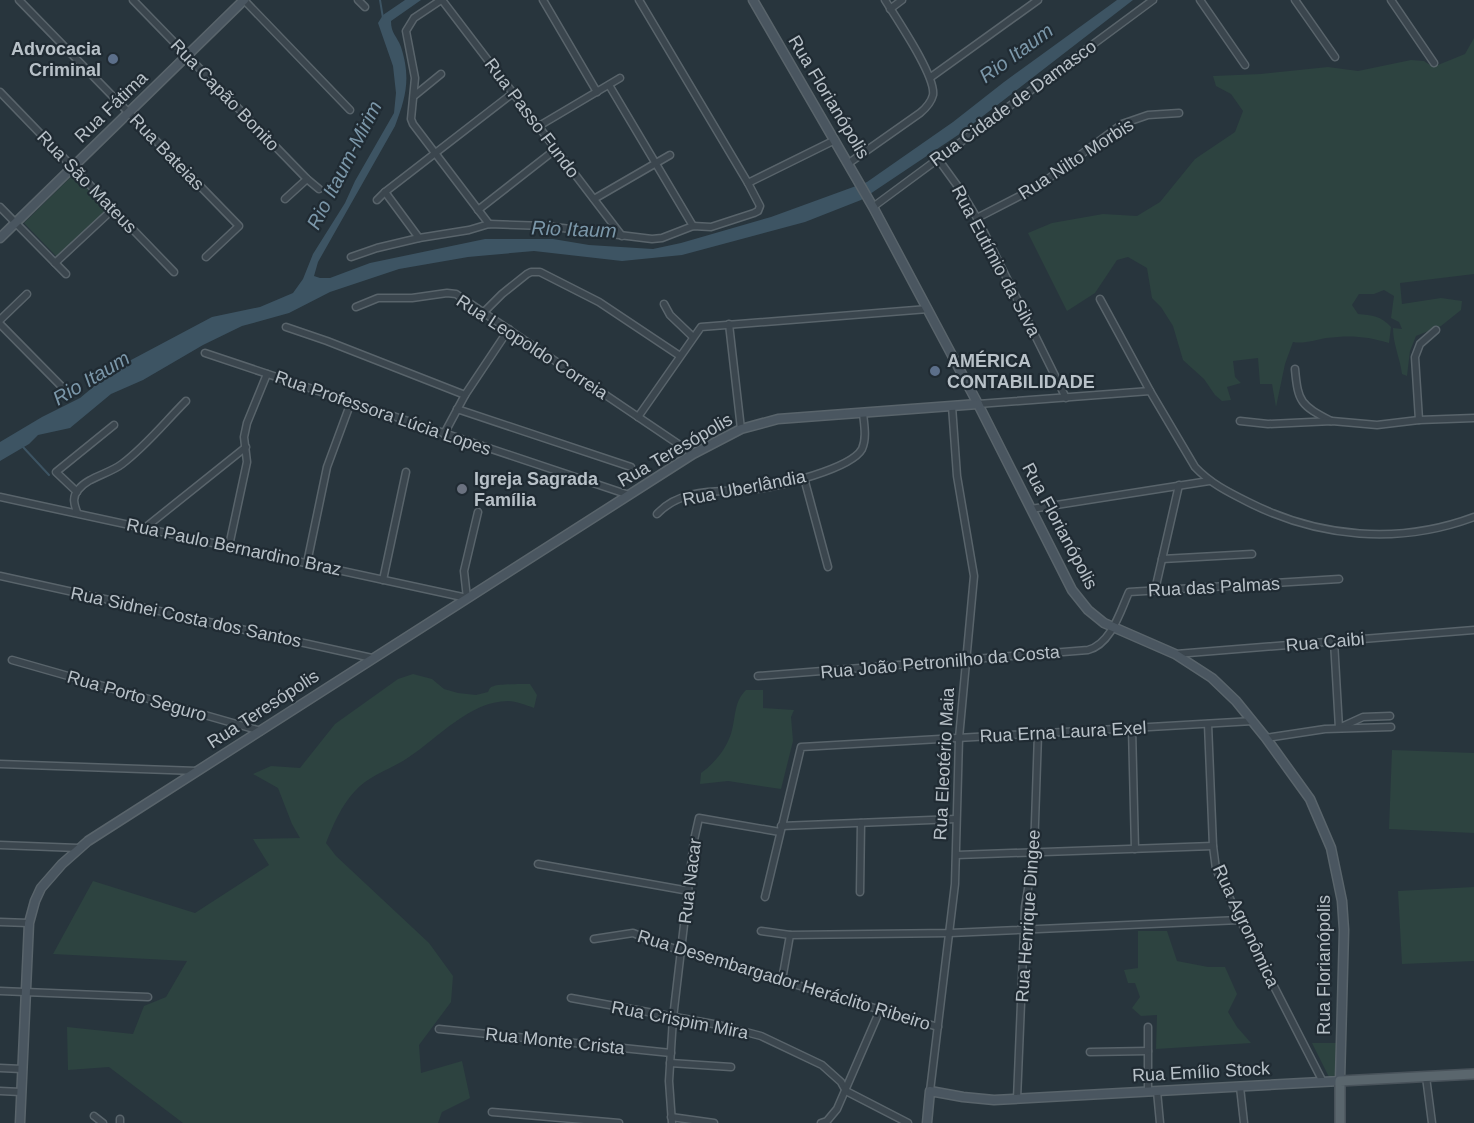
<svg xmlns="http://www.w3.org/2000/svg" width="1474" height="1123" viewBox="0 0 1474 1123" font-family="Arial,sans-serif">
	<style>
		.green { fill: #2d4340 }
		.water { fill: #3d5463 }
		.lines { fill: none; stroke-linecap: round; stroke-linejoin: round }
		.stream { stroke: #3d5463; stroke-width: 2 }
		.street-casing { stroke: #59646b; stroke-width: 9 }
		.secondary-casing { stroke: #59646b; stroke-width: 11 }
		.primary-casing { stroke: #48525a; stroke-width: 12 }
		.street { stroke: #3b464e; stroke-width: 6 }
		.secondary { stroke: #4a5660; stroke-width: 8 }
		.primary { stroke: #5a666d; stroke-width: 9 }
		.service-dot { fill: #5c6f8a; stroke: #202b33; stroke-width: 2 }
		.worship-dot { fill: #6b7280; stroke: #202b33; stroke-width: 2 }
		.labels { text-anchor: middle; stroke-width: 4.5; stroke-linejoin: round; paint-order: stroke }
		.poi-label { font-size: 18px; font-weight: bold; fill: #b8c1c8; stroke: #202b33; text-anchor: start }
		.street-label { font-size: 18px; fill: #b8c1c8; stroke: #202b33 }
		.water-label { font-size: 20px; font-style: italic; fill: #7b97a9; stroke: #202b33 }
	</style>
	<rect width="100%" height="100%" fill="#28353d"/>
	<g class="green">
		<path d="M1474,38V274L1400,283L1402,304L1441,298L1462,301L1461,310L1441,326L1416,336L1410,351L1407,376L1402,374C1400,358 1393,344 1393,328L1402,329L1399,322L1391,318L1394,296L1384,290L1374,294H1359L1352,305L1358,314C1372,315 1381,316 1391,327L1389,343C1367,336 1349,335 1326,338C1314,340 1305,344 1293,342L1285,364L1276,407L1272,384H1260L1258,358L1233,361L1235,377L1241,383L1227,387L1231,400L1222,401L1215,395L1204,379L1183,360L1173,326L1161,307L1152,298L1147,268L1128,257L1117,260L1095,293L1067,311L1028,233L1052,223L1103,214L1137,216L1160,202L1195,159L1235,132L1243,111L1231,94L1216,86L1213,76L1261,74L1328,67L1358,71L1411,60L1424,61L1433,67L1465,54Z"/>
		<path d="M75,173L110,208L58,258L24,223Z"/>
		<path d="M413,674L432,679L444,689L458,693L476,695L488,692C490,688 490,687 494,686C499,684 523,684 530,684L537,695L534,708C526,705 516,701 508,701C470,701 438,738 409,757C392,769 369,775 355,791C341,806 333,825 326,843L336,856L429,943L453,976L451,1002L419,1045L421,1073L462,1061L470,1098L442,1112L438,1123H183L109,1067L68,1070L67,1027L133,1034L144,1006L166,997L187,961L53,954L93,881L195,913L269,865L253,839L300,838L292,824L278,788L253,774L271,766L300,768L335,724L398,679Z"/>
		<path d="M746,690H763V708L794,710L791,717L793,741L781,789L728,781L700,784L701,773C715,763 728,747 732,730C736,715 734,702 746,690Z"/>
		<path d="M1392,750L1474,753V833L1389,829Z"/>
		<path d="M1474,887V961L1402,964L1398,891Z"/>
		<path d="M1138,931H1167L1177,961L1208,967H1225L1237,994L1228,1012L1237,1027L1251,1043L1156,1049L1157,1015L1141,1016L1132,1008L1140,997L1135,983H1128L1124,970L1138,968Z"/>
		<path d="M1312,1043H1336V1077H1329Z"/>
	</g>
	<path class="water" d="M405,0H421L391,21C391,34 397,36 401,47C411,78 406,97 395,126L318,262L314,276L320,278H330L370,263L485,239H553L589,245L653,249L681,243L771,217L867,182L953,122L1004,82L1117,0H1133L961,133L861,200L805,222L682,255L622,261L534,251L468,257L399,269L330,292L289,313L242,326L203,345L143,380L111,394L70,428L38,435L29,444L0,461V442L42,417L80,398L116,368L212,317L260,307L293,293L303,279L313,254L345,203L355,181L394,113L396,93L393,66L378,23L383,15Z"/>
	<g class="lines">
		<g class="stream">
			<path d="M380,0L383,18"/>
			<path d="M23,447L49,475"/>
		</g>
		<defs>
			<g id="street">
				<path d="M19,0L239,226L206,257"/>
				<path d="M133,0L307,179L319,189"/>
				<path d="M244,0L350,110"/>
				<path d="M358,0L365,7"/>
				<path d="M441,0L414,18L406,31L415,78L411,119L413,124L489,224"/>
				<path d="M442,0L622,236"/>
				<path d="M543,0L597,92"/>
				<path d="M639,0L748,183L835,140"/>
				<path d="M1200,0L1245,65"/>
				<path d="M1295,0L1335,57"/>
				<path d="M1391,0L1434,63"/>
				<path d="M890,9L902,0"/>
				<path d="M931,77L1038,0"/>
				<path d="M609,85L693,226"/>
				<path d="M0,92L174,272"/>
				<path d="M414,96L441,74"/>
				<path d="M539,126L620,78"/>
				<path d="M938,159L959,188L977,218L1066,398"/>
				<path d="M849,163L920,113C926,108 931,103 933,95C936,76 896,18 885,0"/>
				<path d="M385,192L419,238"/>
				<path d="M285,199L307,179"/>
				<path d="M594,199L670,155"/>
				<path d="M377,200L385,192L513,93"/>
				<path d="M0,207L66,274"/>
				<path d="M873,207L1153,0"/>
				<path d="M478,210L556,149"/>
				<path d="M977,218L1037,187L1122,124L1148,115L1179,113"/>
				<path d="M351,257L377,248L419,238L469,230L489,224L546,226L652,239L662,238L693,226L711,227L754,213L758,211L760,206L748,183"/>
				<path d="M55,263L113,209"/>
				<path d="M1100,299L1150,391"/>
				<path d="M664,304L670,315L693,337"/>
				<path d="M356,307L378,298H412L447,293L456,294L693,454"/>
				<path d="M484,312L502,294L527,274L531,272H540L599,302L680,356"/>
				<path d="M0,320L27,294"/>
				<path d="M0,324L64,389"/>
				<path d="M729,324L741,429"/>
				<path d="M286,327L327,341L465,395"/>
				<path d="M205,353L629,495"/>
				<path d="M1295,369C1298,403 1301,405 1331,421"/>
				<path d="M978,404L1150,391L1195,467C1210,483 1228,492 1248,502C1319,538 1399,545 1474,517"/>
				<path d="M457,409L631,467"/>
				<path d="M638,417L701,327L928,309"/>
				<path d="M1419,420L1415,357L1420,344L1436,330"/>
				<path d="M1240,421L1268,424L1332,421L1377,425L1419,420L1474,418"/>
				<path d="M444,434L465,395L509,329"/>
				<path d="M804,478L828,567"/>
				<path d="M77,492L56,472L114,425"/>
				<path d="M0,497L467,598L464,571L478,512"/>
				<path d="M1031,509L1209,481"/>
				<path d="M77,512C74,504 72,497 78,490C88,477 109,474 122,464C146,446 165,422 186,401"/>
				<path d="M657,514C683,486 723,493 757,489C779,486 851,469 862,449C867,438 864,424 863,413"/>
				<path d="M146,527L246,447"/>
				<path d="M229,546L247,462L244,437L247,423L267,374"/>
				<path d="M1162,559L1252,554"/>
				<path d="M307,563L327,467L351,402"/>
				<path d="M0,576L372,658"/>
				<path d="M383,580L406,472"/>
				<path d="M1155,590L1179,485"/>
				<path d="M1334,641L1339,728L1363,717L1390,716"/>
				<path d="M1176,654L1474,630"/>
				<path d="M12,660L261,731"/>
				<path d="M758,676L1088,650C1111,644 1120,612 1129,592L1339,579"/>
				<path d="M1208,724L1213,846L1216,869L1240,920L1323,1082"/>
				<path d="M1132,728L1135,849"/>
				<path d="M1266,738L1325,729L1391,727"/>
				<path d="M0,764L197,771"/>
				<path d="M781,826L956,819"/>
				<path d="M0,845L78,848"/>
				<path d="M957,855L1213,846"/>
				<path d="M538,864L689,891"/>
				<path d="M860,892L861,823"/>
				<path d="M765,897L801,747L1253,721"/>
				<path d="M0,922L29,923"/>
				<path d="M761,931L790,935"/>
				<path d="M594,939L633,933L663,945L938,1027"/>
				<path d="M782,980L790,935L950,933L1240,920"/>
				<path d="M0,991L148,997"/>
				<path d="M571,998L719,1025L761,1036L822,1065L841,1082L846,1091L908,1123"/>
				<path d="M1148,1027V1092"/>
				<path d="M439,1029L671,1053"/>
				<path d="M1090,1052L1148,1051"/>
				<path d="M670,1063L731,1067"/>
				<path d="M0,1068L22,1069"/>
				<path d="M1426,1077L1432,1123"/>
				<path d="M1240,1087L1244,1123"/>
				<path d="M0,1091L21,1092"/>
				<path d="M930,1091L955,884L959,738L974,576L957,476L952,406"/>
				<path d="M1157,1091L1160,1123"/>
				<path d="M1017,1099L1025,907L1034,852L1038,734"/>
				<path d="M492,1112L619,1123"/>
				<path d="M94,1116L103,1123"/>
				<path d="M671,1117L714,1123"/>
				<path d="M120,1123V1119"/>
				<path d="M672,1123L669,1081L673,1018L694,840L699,818L780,832"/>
				<path d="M821,1123L827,1121L837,1109L880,1010"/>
			</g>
			<g id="secondary">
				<path d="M753,0L873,207L978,404L1072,590L1088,610L1104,623L1175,654L1212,678L1236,701L1266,738L1310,799L1331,848L1342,901L1344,930L1340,1081L994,1100L963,1097L930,1091L927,1123"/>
				<path d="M0,238L244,0"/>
				<path d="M20,1123L29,923L35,901L41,888L62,864L88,841L693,454L741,429L778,419L978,404"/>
			</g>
			<path id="primary" d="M1340,1123V1081L1474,1074"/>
		</defs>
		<use href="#street" class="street-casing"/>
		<use href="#secondary" class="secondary-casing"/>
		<use href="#primary" class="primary-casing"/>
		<use href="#street" class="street"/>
		<use href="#secondary" class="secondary"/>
		<use href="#primary" class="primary"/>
	</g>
	<g class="service-dot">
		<circle cx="113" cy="59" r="6"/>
		<circle cx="935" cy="371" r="6"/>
	</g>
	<circle class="worship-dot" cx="462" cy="489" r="6"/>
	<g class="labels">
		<g class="poi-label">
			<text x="101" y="55" text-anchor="end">Advocacia<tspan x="101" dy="21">Criminal</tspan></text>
			<text x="947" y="367">AMÉRICA<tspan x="947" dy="21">CONTABILIDADE</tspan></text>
			<text x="474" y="485">Igreja Sagrada<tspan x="474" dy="21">Família</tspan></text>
		</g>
		<g class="street-label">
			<text transform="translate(225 95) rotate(46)" y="6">Rua Capão Bonito</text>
			<text transform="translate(829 97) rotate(59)" y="6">Rua Florianópolis</text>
			<text transform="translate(1013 103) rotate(-36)" y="6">Rua Cidade de Damasco</text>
			<text transform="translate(111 107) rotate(-44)" y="6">Rua Fátima</text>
			<text transform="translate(532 118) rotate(53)" y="6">Rua Passo Fundo</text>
			<text transform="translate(167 152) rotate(46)" y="6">Rua Bateias</text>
			<text transform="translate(1076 159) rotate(-33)" y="6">Rua Nilto Morbis</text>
			<text transform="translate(87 182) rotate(46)" y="6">Rua São Mateus</text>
			<text transform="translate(996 261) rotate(62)" y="6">Rua Eutímio da Silva</text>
			<text transform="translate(532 347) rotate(33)" y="6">Rua Leopoldo Correia</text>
			<text transform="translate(383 413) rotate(19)" y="6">Rua Professora Lúcia Lopes</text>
			<text transform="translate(675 450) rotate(-30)" y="6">Rua Teresópolis</text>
			<text transform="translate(744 488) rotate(-11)" y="6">Rua Uberlândia</text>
			<text transform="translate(1060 526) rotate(62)" y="6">Rua Florianópolis</text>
			<text transform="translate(234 547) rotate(12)" y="6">Rua Paulo Bernardino Braz</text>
			<text transform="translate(1214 587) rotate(-3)" y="6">Rua das Palmas</text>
			<text transform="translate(186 617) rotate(12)" y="6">Rua Sidnei Costa dos Santos</text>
			<text transform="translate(1325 642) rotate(-5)" y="6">Rua Caibi</text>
			<text transform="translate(940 662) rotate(-5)" y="6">Rua João Petronilho da Costa</text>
			<text transform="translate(137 696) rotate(16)" y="6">Rua Porto Seguro</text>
			<text transform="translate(263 709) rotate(-33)" y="6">Rua Teresópolis</text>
			<text transform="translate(1063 732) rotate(-3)" y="6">Rua Erna Laura Exel</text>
			<text transform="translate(944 764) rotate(-87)" y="6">Rua Eleotério Maia</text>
			<text transform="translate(690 881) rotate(-83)" y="6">Rua Nacar</text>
			<text transform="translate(1028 916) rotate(-86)" y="6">Rua Henrique Dingee</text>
			<text transform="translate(1246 926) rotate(65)" y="6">Rua Agronômica</text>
			<text transform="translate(1324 965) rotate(-90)" y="6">Rua Florianópolis</text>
			<text transform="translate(784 980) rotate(17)" y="6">Rua Desembargador Heráclito Ribeiro</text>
			<text transform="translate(680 1020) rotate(11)" y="6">Rua Crispim Mira</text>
			<text transform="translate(555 1041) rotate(6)" y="6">Rua Monte Crista</text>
			<text transform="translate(1201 1072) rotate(-3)" y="6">Rua Emílio Stock</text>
		</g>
		<g class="water-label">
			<text transform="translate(1016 53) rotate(-36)" y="7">Rio Itaum</text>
			<text transform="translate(344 165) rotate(-63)" y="7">Rio Itaum-Mirim</text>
			<text transform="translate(574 229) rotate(2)" y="7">Rio Itaum</text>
			<text transform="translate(91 378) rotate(-31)" y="7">Rio Itaum</text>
		</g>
	</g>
</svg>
